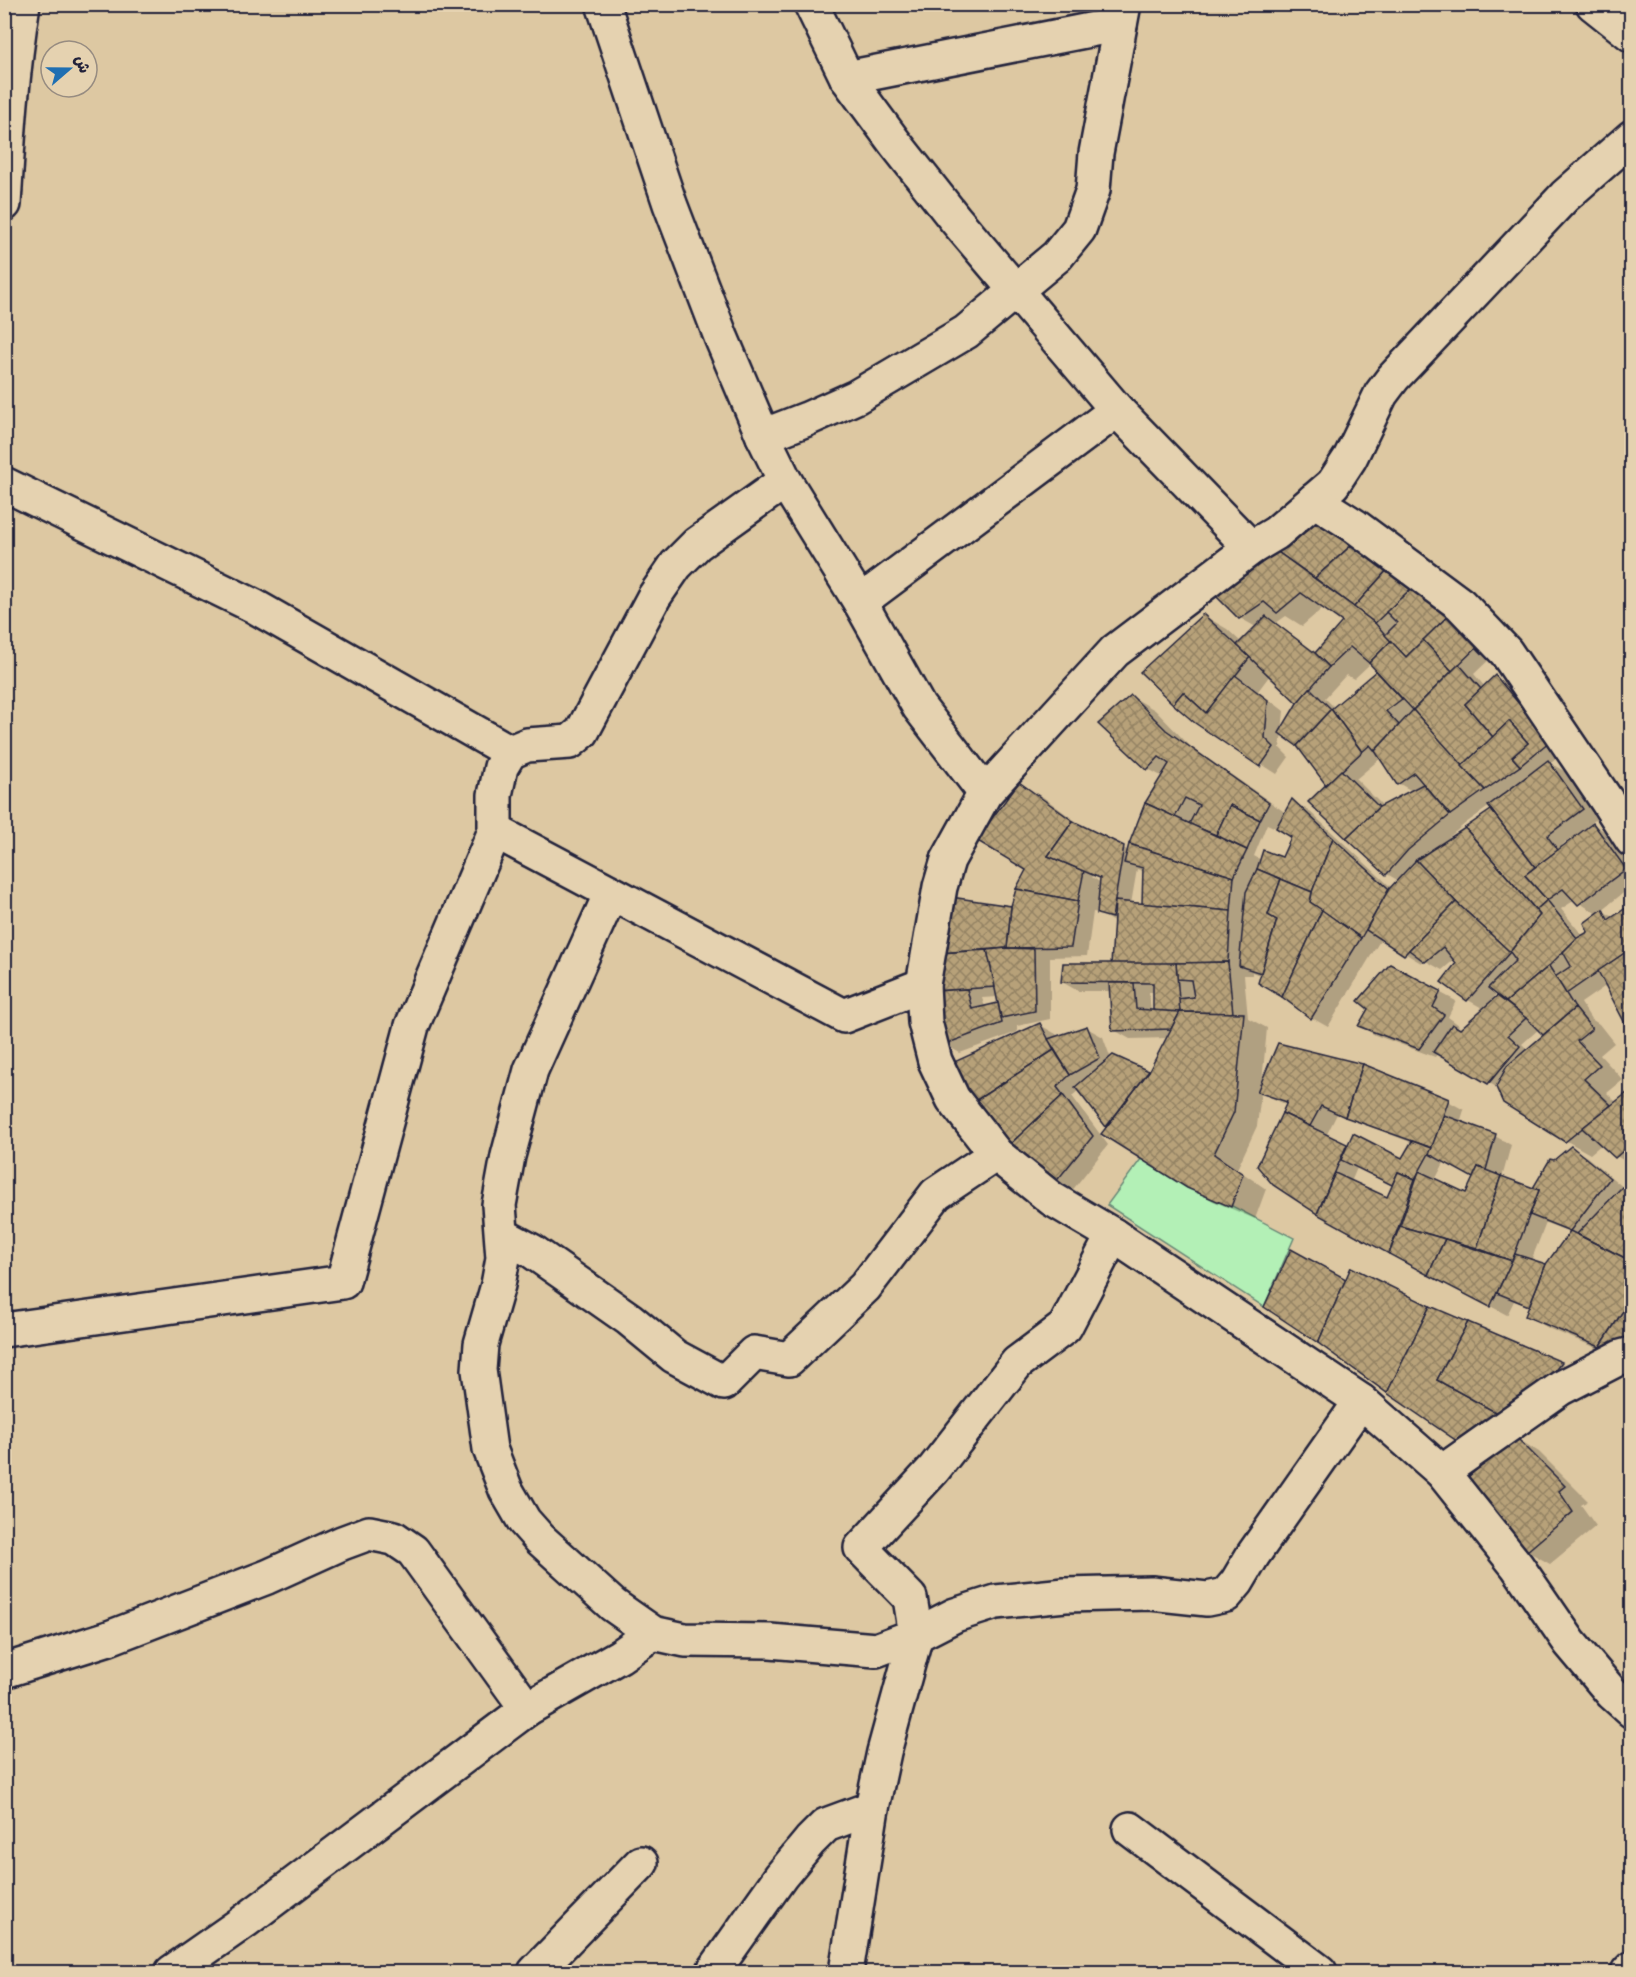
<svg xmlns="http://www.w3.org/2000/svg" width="1636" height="1977" viewBox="0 0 1636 1977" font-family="Delius,'Playpen Sans Arabic',sans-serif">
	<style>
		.park { fill: #b3f0b6; stroke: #6a8978; stroke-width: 1.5 }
		.shadow { fill: #0003; fill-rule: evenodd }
		.building { fill: url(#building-cross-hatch); stroke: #22223b; stroke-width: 1.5 }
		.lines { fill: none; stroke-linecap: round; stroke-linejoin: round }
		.minor-casing { stroke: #22223b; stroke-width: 38 }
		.minor { stroke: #e5d2b0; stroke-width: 33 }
	</style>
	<defs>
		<pattern id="building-cross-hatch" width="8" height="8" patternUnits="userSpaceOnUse" patternTransform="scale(1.5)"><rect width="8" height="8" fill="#b7a179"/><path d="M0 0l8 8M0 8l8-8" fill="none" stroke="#948364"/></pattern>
	</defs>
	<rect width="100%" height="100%" fill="#ddc8a2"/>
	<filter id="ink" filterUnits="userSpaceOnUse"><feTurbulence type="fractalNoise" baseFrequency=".0167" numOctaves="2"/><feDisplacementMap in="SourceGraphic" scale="12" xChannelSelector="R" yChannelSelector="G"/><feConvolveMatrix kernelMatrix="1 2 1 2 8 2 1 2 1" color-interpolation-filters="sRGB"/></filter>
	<g filter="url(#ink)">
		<path class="park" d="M1141,1159L1294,1238L1264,1307L1107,1205Z"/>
		<g class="shadow">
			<path d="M1273,549L1495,654L1474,674L1485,687L1495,677L1511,686L1565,750L1550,763L1564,771L1598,818L1591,823L1609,834L1632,865V886L1597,914L1575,900L1561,909L1583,936L1590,932L1603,911L1615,918L1607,985L1581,1003L1591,1019L1599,1024L1614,1043L1600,1055L1623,1080L1607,1093L1617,1103L1632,1091V1165L1616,1156L1602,1144L1590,1154L1565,1140L1498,1088L1438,1053L1435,1057L1375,1035L1360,1026L1390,966L1456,1001L1448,1017L1459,1025L1456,1029L1460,1031L1484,1009L1468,1000L1458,962L1455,959L1442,970L1424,960L1421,963L1381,939L1328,1027L1312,1018L1283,995L1262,976L1252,972V975H1244L1248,1018L1267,1028L1262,1083L1448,1101L1464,1110L1460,1123L1495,1136L1511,1145L1502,1178L1533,1189L1554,1162L1571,1148L1587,1157L1624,1188L1623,1189L1632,1194V1353L1624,1359L1550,1329L1526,1315L1530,1307L1514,1301L1507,1315L1317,1213L1259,1166L1287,1105L1261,1093L1257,1126L1237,1169L1266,1189L1255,1219L1213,1201L1188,1186L1108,1127L1079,1090L1072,1096L1108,1145L1071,1192L1055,1183L1040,1025L1056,1034L1058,1037L1087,1028L1103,1037L1111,1059L1114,1057L1150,1073L1168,1038L1130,1039L1114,1030L1111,991H1078L1062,982L1112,966L1115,923L1099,913L1093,912L1087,956L1050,957V1019L1017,1026V1032L960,1053L944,1044L938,1020L941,953L1012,907L1028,870L1019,784L1043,797L1089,831L1129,851L1163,777L1148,769L1100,724L1131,696L1155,710L1190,746L1286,813L1292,801L1308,810L1392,888L1399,881L1387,874L1311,802L1328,785L1298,745L1282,733L1280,748L1289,757L1277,774L1196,722L1203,615L1227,629L1241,642L1256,627L1240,618ZM1324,607L1345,621L1317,653L1276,623L1286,616L1302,626ZM1371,663L1378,671L1335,708L1325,698L1346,675L1354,679ZM1270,675L1299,703L1282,731L1284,711L1258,691ZM1381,758L1398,783L1412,791L1383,806L1356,779ZM1490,806L1493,810L1451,839L1449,837L1466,823ZM1267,824L1293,836L1282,859L1261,860L1254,856ZM1571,838L1573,840L1563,848L1562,845ZM1137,869L1145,872L1144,905L1131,904ZM1093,876L1102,879L1101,883L1092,877ZM1149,992H1155V1012H1151ZM1497,993L1500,996L1492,1002L1491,1001ZM998,997L1000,1004L985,1007L982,998ZM1539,1029L1546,1035L1528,1050L1522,1044ZM1337,1114L1413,1143L1402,1160L1348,1146L1326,1136ZM1445,1161L1474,1178L1466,1195L1435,1180ZM1357,1168L1393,1186L1388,1199L1351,1182ZM1546,1223L1570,1232L1548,1266L1531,1261Z"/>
			<path d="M1347,1281L1429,1308L1561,1363L1584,1376L1482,1453L1458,1439Z"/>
			<path d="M1516,1438L1539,1452L1588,1501L1581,1505L1596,1526L1550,1564L1527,1551Z"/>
		</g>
		<g class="building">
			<path d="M1319,515L1355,542L1315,578L1272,548Z"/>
			<path d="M1355,542L1390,567L1354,607L1315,578Z"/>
			<path d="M1272,548L1354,607L1375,623L1391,641L1369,663L1350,647L1329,667L1315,653L1342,622L1301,593L1277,613L1264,602L1239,619L1214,594Z"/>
			<path d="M1390,567L1416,584L1375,623L1354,607Z"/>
			<path d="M1416,584L1451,613L1406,657L1385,635L1397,623L1386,612Z"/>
			<path d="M1451,613L1480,644L1452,671L1423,640Z"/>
			<path d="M1203,614L1250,657L1206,713L1183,692L1173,704L1140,672Z"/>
			<path d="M1266,616L1315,653L1329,667L1297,703L1237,645Z"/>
			<path d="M1423,640L1452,671L1413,710L1369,663L1391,641L1406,657Z"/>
			<path d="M1459,664L1481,689L1465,704L1493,737L1462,766L1413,710Z"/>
			<path d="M1376,671L1402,699L1386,711L1399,725L1375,751L1370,745L1362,752L1331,709Z"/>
			<path d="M1235,675L1268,700L1265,738L1274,747L1260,767L1195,723L1173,704L1183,692L1206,713Z"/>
			<path d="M1495,675L1550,741L1520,766L1512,757L1528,743L1509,721L1493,737L1465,704Z"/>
			<path d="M1310,688L1331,709L1297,746L1279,733L1297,703Z"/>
			<path d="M1131,695L1166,730L1269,803L1260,820L1230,805L1216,835L1189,824L1199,805L1185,798L1175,817L1145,803L1169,764L1159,757L1147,770L1098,724Z"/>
			<path d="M1331,709L1362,752L1326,785L1297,746Z"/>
			<path d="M1413,710L1485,790L1450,815L1414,773L1397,785L1375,751Z"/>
			<path d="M1509,721L1528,743L1512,757L1520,766L1485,790L1462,766Z"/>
			<path d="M1548,760L1583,809L1547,836L1558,850L1535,867L1488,806Z"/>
			<path d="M1341,770L1379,807L1346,838L1308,802Z"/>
			<path d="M1019,782L1073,821L1048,856L1084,871L1078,901L1016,889L1026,870L976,840Z"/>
			<path d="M1423,784L1450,815L1408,850L1386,875L1346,838L1379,807Z"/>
			<path d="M1292,799L1333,838L1312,892L1257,869L1263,850L1282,857L1291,837L1276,828Z"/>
			<path d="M1145,803L1247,850L1234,877L1129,844Z"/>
			<path d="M1230,805L1260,820L1247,850L1216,835Z"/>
			<path d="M1491,810L1535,867L1525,875L1547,900L1536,910L1465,828Z"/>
			<path d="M1073,821L1124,846L1112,918L1097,914L1100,878L1048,856Z"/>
			<path d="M1593,823L1626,869L1578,905L1563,889L1547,900L1525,875Z"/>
			<path d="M1465,828L1540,915L1510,952L1456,902L1416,860Z"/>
			<path d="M1333,838L1389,889L1361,938L1310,902L1312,892Z"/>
			<path d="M1129,844L1234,877L1231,911L1142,904L1143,868L1124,863Z"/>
			<path d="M1416,860L1456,902L1404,955L1366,930L1389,889Z"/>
			<path d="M1257,869L1281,879L1268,915L1277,920L1261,973L1239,966L1246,892Z"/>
			<path d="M1281,879L1312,892L1310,902L1322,910L1282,997L1258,983L1277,920L1268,915Z"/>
			<path d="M1016,889L1078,901L1071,947L1007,948L1011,906Z"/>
			<path d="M951,897L1011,906L1007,948L940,953Z"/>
			<path d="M1547,900L1577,938L1549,966L1506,1002L1488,988L1516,960L1510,952L1540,915L1536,910Z"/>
			<path d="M1115,901L1231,911L1228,962L1111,965Z"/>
			<path d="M1456,902L1510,952L1467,1001L1441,982L1456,963L1443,947L1425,962L1409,950Z"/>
			<path d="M1632,904V948L1566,994L1555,977L1571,966L1563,952L1577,938L1588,932L1584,923L1603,909L1608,920Z"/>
			<path d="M1322,910L1361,938L1311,1019L1282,997Z"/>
			<path d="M1007,948L1034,949L1035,1011L1001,1018L987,950Z"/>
			<path d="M1632,948V1037L1598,971Z"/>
			<path d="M987,950L995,987L935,991L940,953Z"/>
			<path d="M1228,962L1233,1013L1180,1012L1178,999L1194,997L1191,980L1177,979L1176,963Z"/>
			<path d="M1063,963H1176L1180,1012L1153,1011V983L1061,982Z"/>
			<path d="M1390,964L1441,991L1433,1007L1444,1015L1419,1049L1358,1026L1368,1009L1358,1001Z"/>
			<path d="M1549,966L1575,1008L1543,1035L1526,1018L1506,1002Z"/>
			<path d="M1109,983H1134L1136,1009L1180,1012L1171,1029L1112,1031Z"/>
			<path d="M967,989L972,1009L998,1003L1002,1023L943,1045L935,991Z"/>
			<path d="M1497,996L1526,1018L1508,1035L1520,1046L1488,1084L1433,1052L1452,1024L1460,1029Z"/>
			<path d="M1575,1008L1592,1029L1577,1041L1600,1065L1584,1079L1611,1105L1565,1142L1503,1103L1496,1087L1507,1066Z"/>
			<path d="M1180,1012L1244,1013L1234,1112L1214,1154L1243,1174L1231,1207L1187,1188L1101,1134L1149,1071Z"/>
			<path d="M1040,1023L1054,1050L972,1103L952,1063Z"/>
			<path d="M1087,1026L1100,1058L1070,1075L1048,1039Z"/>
			<path d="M1278,1043L1363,1064L1345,1117L1321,1106L1310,1126L1282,1113L1287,1102L1257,1092Z"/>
			<path d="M1054,1050L1070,1075L1057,1087L1063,1095L1005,1149L972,1103Z"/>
			<path d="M1113,1055L1149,1071L1106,1127L1075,1087Z"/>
			<path d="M1363,1064L1449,1099L1432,1148L1345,1117Z"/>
			<path d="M1632,1089V1143L1615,1158L1582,1128Z"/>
			<path d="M1063,1095L1093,1136L1054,1184L1005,1149Z"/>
			<path d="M1282,1113L1347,1144L1317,1214L1273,1185L1257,1166Z"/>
			<path d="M1444,1115L1496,1134L1486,1170L1478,1167L1473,1178L1429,1154Z"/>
			<path d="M1353,1133L1402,1158L1412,1141L1432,1148L1415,1179L1398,1172L1392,1185L1341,1160Z"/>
			<path d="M1571,1146L1610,1178L1570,1231L1530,1215L1539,1190L1533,1188L1550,1159L1554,1160Z"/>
			<path d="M1478,1167L1501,1176L1477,1248L1400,1226L1419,1171L1466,1193Z"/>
			<path d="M1398,1172L1415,1179L1389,1254L1317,1214L1335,1173L1387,1197Z"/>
			<path d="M1501,1176L1539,1190L1512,1261L1477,1248Z"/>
			<path d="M1622,1187L1632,1194V1257L1629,1260L1577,1234Z"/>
			<path d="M1400,1226L1445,1239L1428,1275L1389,1254Z"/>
			<path d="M1570,1231L1629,1260L1632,1257V1297L1600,1347L1525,1316L1546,1264Z"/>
			<path d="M1445,1239L1512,1261L1490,1307L1428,1275Z"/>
			<path d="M1291,1249L1346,1279L1318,1343L1264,1307Z"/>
			<path d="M1515,1254L1546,1264L1529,1306L1497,1293Z"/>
			<path d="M1351,1267L1430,1306L1387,1393L1318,1343Z"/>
			<path d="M1632,1297V1343L1600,1347Z"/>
			<path d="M1430,1306L1468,1322L1437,1380L1497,1413L1457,1441L1387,1393Z"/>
			<path d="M1468,1322L1562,1362L1542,1386L1497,1413L1437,1380Z"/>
			<path d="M1515,1436L1565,1486L1559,1491L1573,1512L1526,1552L1467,1478Z"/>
		</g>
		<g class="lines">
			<defs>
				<g id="minor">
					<path d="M603,4L670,204L721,337L763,436L785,481L860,602L919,707L985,793"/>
					<path d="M811,4L847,78L895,143L955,219L1117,410L1251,548"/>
					<path d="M1593,4L1632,35"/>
					<path d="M847,78L1120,24"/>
					<path d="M1632,137L1565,196L1393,378L1381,394L1350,458L1333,484L1276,533L1251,548L1115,651L985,793L948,860L940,887L923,985L925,1022L935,1061L953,1099L996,1154L1052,1199L1113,1235L1361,1401L1442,1472L1517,1566L1570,1643L1612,1693L1632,1711"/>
					<path d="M4,204C8,137 12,71 23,4"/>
					<path d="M763,436L807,419L856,397L966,332L1057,256L1079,229L1093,190L1096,153L1124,4"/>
					<path d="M4,484L254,606L510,752"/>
					<path d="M1314,500L1355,526L1460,604L1506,652L1607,801L1632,840"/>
					<path d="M860,602L1117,410"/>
					<path d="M495,831L844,1016L923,985"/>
					<path d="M611,893L531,1070L508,1156L499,1205L503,1258L498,1285L481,1344L479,1370L490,1449L506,1490L524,1521L540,1539L613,1605L653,1633L685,1640L770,1641L876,1650L916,1635L910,1598L861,1548L934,1469L1017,1363L1065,1327L1113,1235"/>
					<path d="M502,1235L532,1251L629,1319L674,1356L724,1383L754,1353L789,1359L865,1287L936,1194L996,1154"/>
					<path d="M4,1330L343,1282L412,1026L495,831V795L501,767L510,752L527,745L570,742L582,732L654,597L676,565L697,544L785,481"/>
					<path d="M1442,1472L1561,1388L1621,1357L1632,1354"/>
					<path d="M4,1671L109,1638L267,1577L342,1543L369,1533L394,1538L413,1551L527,1709"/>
					<path d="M1130,1829L1320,1972"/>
					<path d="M172,1972L245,1921L527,1709L620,1656L653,1633"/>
					<path d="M535,1972L641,1863"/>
					<path d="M713,1972L781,1876L810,1841L826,1825L872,1808"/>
					<path d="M846,1972L872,1808L884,1752L916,1635L955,1615L996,1602L1065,1595L1151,1593L1207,1599L1226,1595L1237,1582L1253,1555L1361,1401"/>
					<path d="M1628,1972L1632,1968"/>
				</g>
			</defs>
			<use href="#minor" class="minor-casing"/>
			<use href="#minor" class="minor"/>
		</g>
	</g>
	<rect width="1636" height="1977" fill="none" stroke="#e5d2b0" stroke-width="24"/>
	<rect x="12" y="12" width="1612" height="1953" fill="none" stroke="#22223b" stroke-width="2" filter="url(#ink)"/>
	<g transform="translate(69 69) rotate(70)"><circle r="28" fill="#e5d2b0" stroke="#978c81" stroke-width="1.5"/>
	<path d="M0-4.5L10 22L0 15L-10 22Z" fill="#1f6fb2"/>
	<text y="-9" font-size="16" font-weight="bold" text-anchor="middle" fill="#22223b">ش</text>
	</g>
</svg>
